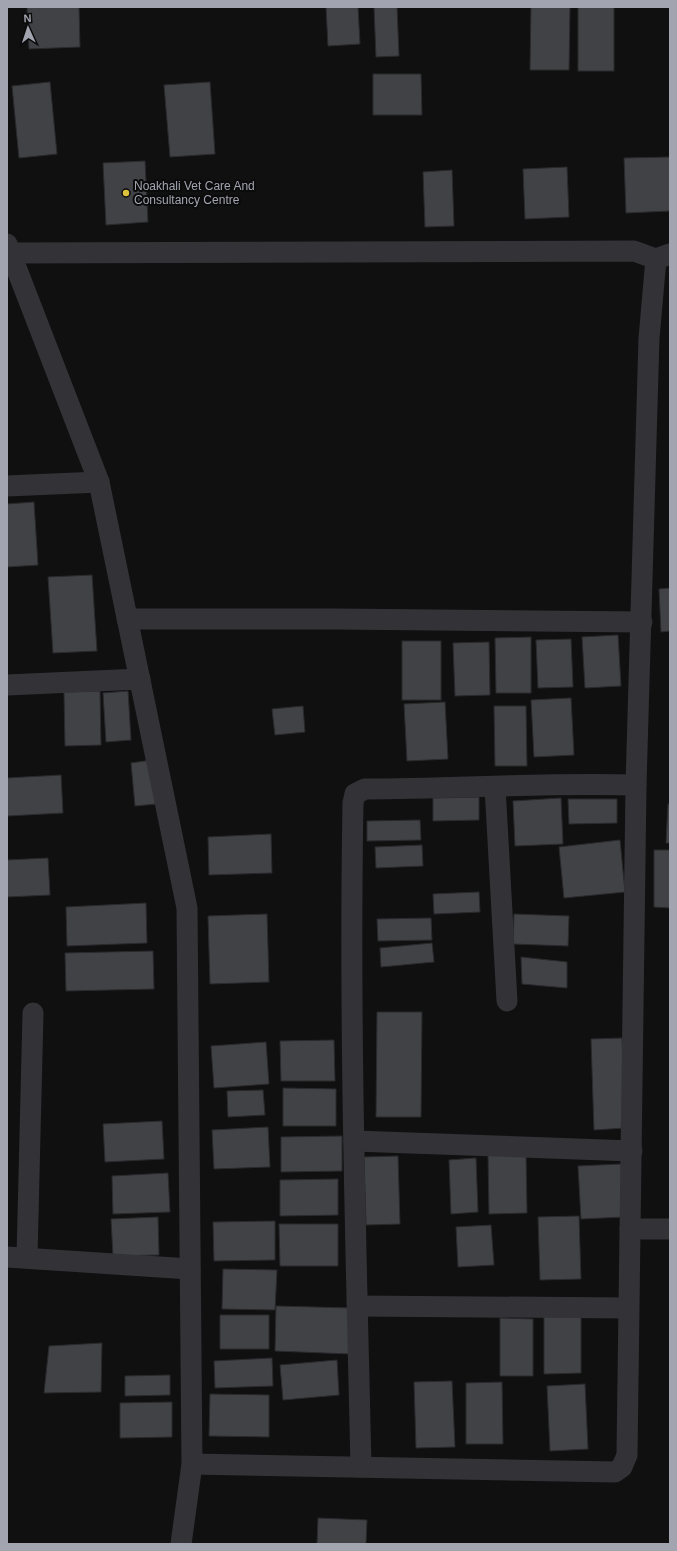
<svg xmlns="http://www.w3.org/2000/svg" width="677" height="1551" viewBox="0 0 677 1551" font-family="Helvetica,sans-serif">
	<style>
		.building { fill: #414246; stroke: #2a2a2d }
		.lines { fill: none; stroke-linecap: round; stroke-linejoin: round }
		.minor { stroke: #333337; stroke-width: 21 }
		.poi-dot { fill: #dcc23d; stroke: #0b0b0c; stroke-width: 1.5 }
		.labels { text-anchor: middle; stroke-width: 4; stroke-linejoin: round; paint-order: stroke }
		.poi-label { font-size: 12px; fill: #a2a4b0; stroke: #0b0b0c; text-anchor: start }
	</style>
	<rect width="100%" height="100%" fill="#101011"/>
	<g class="building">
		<path d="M27,7H79L80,47L29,49Z"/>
		<path d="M326,7H358L360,44L328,46Z"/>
		<path d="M374,7H397L399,56L376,57Z"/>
		<path d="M531,7H570L569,70H530Z"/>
		<rect x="578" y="7" width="36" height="64"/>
		<path d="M373,74H421L422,115H373Z"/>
		<path d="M50,82L57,154L19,158L12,86Z"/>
		<path d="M210,82L215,154L170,157L164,85Z"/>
		<path d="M670,157V211L626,213L624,158Z"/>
		<path d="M145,161L148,222L106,225L103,163Z"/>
		<path d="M567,167L569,217L525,219L523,169Z"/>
		<path d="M452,170L454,226L425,227L423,172Z"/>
		<path d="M34,502L38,565L7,567V504Z"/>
		<path d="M92,575L97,651L53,653L48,577Z"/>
		<path d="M670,588V631L661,632L659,589Z"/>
		<path d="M618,635L621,686L585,688L582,637Z"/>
		<path d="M531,637V693H496L495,638Z"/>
		<path d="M571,639L573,687L538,688L536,640Z"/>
		<rect x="402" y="641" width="39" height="59"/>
		<path d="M489,642L490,695L455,696L453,643Z"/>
		<path d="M100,691L101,745L65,746L64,692Z"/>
		<path d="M128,691L131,740L106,742L103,693Z"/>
		<path d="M571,698L574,755L534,757L531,700Z"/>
		<path d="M445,702L448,759L407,761L404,704Z"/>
		<path d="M303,706L305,732L275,735L272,709Z"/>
		<path d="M494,706H526L527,766H495Z"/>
		<path d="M152,760L156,804L135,806L131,763Z"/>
		<path d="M61,775L63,813L7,816V778Z"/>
		<path d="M479,797V820L433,821V798Z"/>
		<path d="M561,798L563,844L515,846L513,801Z"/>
		<path d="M568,799H617V823L569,824Z"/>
		<path d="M668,804H670V843H666Z"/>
		<path d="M420,820L421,840L367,841V821Z"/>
		<path d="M271,834L272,873L209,875L208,837Z"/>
		<path d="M620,840L625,892L564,898L559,847Z"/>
		<path d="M422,845L423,866L376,868L375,847Z"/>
		<path d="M654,850H670V908L654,907Z"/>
		<path d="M48,858L50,895L7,897V860Z"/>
		<path d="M479,892L480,912L434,914L433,894Z"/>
		<path d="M146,903L147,943L67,946L66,907Z"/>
		<path d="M267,914L269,982L210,984L208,916Z"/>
		<path d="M514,914L569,916L568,946L513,944Z"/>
		<path d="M431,918L432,940L378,941L377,919Z"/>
		<path d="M432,943L434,962L381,967L380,948Z"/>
		<path d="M153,951L154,989L66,991L65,953Z"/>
		<path d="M521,957L567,962V988L522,984Z"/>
		<path d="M377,1012H422L421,1117H376Z"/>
		<path d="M622,1038L625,1128L594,1130L591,1039Z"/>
		<path d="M334,1040L335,1081H281L280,1041Z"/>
		<path d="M266,1042L269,1084L214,1088L211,1046Z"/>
		<path d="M283,1088L336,1089V1126H283Z"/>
		<path d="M263,1090L265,1115L228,1117L227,1091Z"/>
		<path d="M162,1121L164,1159L105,1162L103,1124Z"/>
		<path d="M268,1127L270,1167L214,1169L212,1130Z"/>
		<path d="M342,1136V1171L281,1172V1137Z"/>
		<path d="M488,1154H526L527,1213L489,1214Z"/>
		<path d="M398,1156L400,1224L366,1225L364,1157Z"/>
		<path d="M476,1158L478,1212L451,1214L449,1160Z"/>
		<path d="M621,1164L624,1217L581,1219L578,1166Z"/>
		<path d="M168,1173L170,1212L113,1214L112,1176Z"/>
		<path d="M338,1179V1215L280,1216V1180Z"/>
		<path d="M579,1216L581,1279L540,1280L538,1217Z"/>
		<path d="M158,1217L159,1255L113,1256L111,1219Z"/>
		<path d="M275,1221V1260L214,1261L213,1222Z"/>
		<path d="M279,1224H338V1266H280Z"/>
		<path d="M491,1225L494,1265L458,1267L456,1227Z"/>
		<path d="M223,1269L277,1270L275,1310L222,1309Z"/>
		<path d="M276,1306L351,1308L350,1354L275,1351Z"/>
		<path d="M544,1311H581V1373L544,1374Z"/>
		<rect x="220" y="1315" width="49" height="34"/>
		<path d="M500,1318L533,1319V1376H500Z"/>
		<path d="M102,1343L101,1392L44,1393L49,1346Z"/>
		<path d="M272,1358L273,1386L215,1388L214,1361Z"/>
		<path d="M337,1360L339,1395L283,1400L280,1365Z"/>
		<path d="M170,1375V1395L125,1396V1376Z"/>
		<path d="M452,1381L455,1447L416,1448L414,1382Z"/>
		<path d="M502,1382L503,1444H466V1383Z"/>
		<path d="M585,1384L588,1449L550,1451L547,1386Z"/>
		<path d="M210,1394L269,1395V1437L209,1436Z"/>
		<path d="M172,1402V1437L120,1438V1403Z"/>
		<path d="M318,1518L367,1520L366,1544H317Z"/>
	</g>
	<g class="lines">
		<g class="minor">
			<path d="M7,244L99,482L187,908L192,1464L181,1544"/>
			<path d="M11,253L634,251L656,259"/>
			<path d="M7,486L99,482"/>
			<path d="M127,619H336L642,622"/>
			<path d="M7,685L140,679"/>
			<path d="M495,787L507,1001"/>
			<path d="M354,1141L632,1151"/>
			<path d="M630,1229H670"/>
			<path d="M7,1257L190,1269"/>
			<path d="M27,1257L33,1013"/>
			<path d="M358,1306L628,1308"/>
			<path d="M192,1464L615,1472L622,1467L627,1455L636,785L649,338L656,259L670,254"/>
			<path d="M361,1467C356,1246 349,1024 353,803L355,794L365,789C455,789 546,782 636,785"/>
		</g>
	</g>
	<circle class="poi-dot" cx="126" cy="193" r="4"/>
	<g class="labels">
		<g class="poi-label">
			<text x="134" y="190">Noakhali Vet Care And<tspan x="134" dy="14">Consultancy Centre</tspan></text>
		</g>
	</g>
	<rect width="677" height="1551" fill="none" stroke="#a2a4b0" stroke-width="16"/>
	<g transform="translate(28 28) rotate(357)" stroke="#0b0b0c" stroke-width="3" paint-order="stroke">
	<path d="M0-3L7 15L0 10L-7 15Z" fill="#a2a4b0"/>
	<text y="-6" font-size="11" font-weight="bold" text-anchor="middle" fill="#a2a4b0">N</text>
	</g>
</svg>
